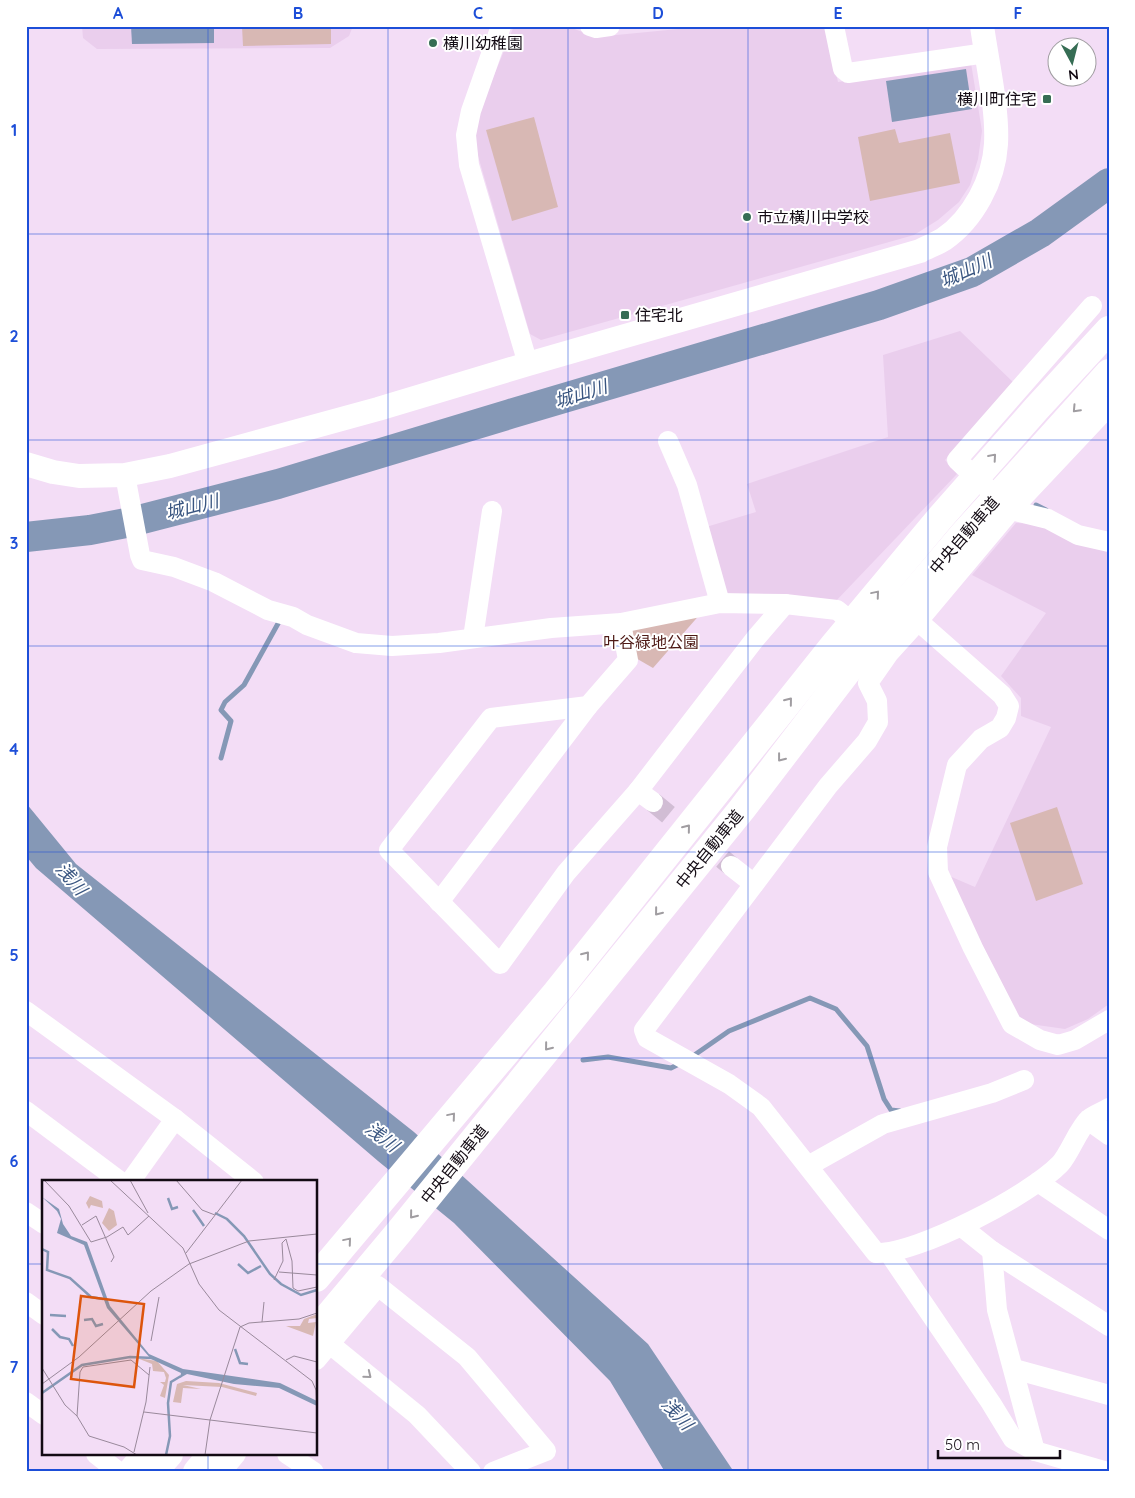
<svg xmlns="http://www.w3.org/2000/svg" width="1135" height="1498" viewBox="0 0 1135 1498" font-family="Quicksand,'Noto Sans JP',sans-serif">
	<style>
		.built { fill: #eaceed }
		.green { fill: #d8b8b4 }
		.water { fill: #8598b6 }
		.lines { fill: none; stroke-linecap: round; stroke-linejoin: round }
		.stream { stroke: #8598b6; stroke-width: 5 }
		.river { stroke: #8598b6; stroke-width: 30 }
		.minor-tunnel { stroke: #d1bdd4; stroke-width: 20; stroke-dasharray: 20 10; stroke-linecap: butt }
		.minor { stroke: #fff; stroke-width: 20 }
		.tertiary { stroke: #fff; stroke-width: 24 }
		.motorway { stroke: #fff; stroke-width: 28 }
		.oneway { stroke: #a09da1 }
		.grid { fill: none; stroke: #1d4ed8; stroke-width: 1; stroke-opacity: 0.55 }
		.poi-dot { fill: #366d54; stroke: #fff; stroke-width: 2 }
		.labels { text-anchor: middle; stroke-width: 4; stroke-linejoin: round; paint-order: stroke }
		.poi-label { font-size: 16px; fill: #120a13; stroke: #fff; text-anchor: start }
		.street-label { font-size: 16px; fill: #120a13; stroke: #fff }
		.park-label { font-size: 16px; fill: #4d1915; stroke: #fff }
		.water-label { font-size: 18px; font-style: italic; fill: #395580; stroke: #fff }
		.inset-river { fill: none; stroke: #8598b6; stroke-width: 2.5 }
		.inset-road { fill: none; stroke: #99899b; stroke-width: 1 }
		.view { fill: #dd550c; fill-opacity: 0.15; stroke: #dd550c; stroke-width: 2.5 }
		.inset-edge { fill: none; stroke: #120a13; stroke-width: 2.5 }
		.neatline { fill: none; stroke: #1d4ed8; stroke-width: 2 }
		.grid-label { font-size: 16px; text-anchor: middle; font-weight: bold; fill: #1d4ed8 }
	</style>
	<rect width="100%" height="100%" fill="#f3ddf6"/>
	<g class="built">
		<path d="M82,26H353L349,36L330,48L97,49L83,38Z"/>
		<path d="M514,26H566L591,35L606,36L709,26H826L838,82L971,63L982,131L978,159L970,185L959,202L938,220L914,235L541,340L530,334L478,156L474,133L480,110Z"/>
		<path d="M960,331L1014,383L945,460L957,474L835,602L726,597L706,527L756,512L747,484L888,437L883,355Z"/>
		<path d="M1016,523L1043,524L1109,551V1004L1088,1019L1065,1029L1030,1024L1018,1016L947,875L975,887L1051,727L1021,716V698L1001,676L1046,613L972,575Z"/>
	</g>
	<g class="green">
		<path d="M242,26H331V44L243,46Z"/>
		<path d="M534,117L558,207L512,221L486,130Z"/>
		<path d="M895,129L899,143L950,133L960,183L870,201L858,137Z"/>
		<path d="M702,612L653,668L634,657L627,626Z"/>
		<path d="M1057,807L1083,884L1036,901L1010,823Z"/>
	</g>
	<g class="water">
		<path d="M131,26H214V43L132,44Z"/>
		<path d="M966,69L972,109L892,122L886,81Z"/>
		<path d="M26,803L76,864L414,1132L648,1344L734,1472H665L610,1381L454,1223L378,1161L36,868L26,856Z"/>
	</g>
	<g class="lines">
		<g class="stream">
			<path d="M1036,505L1046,510"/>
			<path d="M221,758L231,721L221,710L225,702L244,685L280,620"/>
			<path d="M693,1056L729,1031L810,998L836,1009L867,1046L884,1099L891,1110L900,1111"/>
			<path d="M583,1060L608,1057L671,1068L679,1064"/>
		</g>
		<path class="river" d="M26,537L90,530L131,522L278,484L510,414L879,305L972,272L1040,233L1109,183"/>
		<path class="minor-tunnel" d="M653,802L731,866"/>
		<g class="minor">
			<path d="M501,26L471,111L466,135L469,165L528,364"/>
			<path d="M590,26L596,28L610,26"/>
			<path d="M834,26L843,69L848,73L986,53"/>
			<path d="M1092,306L957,460L1011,510L1109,406"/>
			<path d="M668,441L687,485L720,603"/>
			<path d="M125,475L140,555L142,560L174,567L214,582L268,610L293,617L307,625L356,643L392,646L439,643L551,628L621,623L720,603L785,604L837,610L863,631"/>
			<path d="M1109,542L1078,535L1048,519L1011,510L918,621L889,653L868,683L877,701L878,722L867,741L828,786L644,1030L647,1038L729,1084L761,1107L876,1253C918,1254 1030,1195 1060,1164C1070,1153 1078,1129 1089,1119C1094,1115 1102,1112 1109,1108"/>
			<path d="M918,621L1002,695L1009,706L1006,718L1000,728L981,739L957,765L937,847L938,872L973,948L1012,1024L1040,1040L1058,1045L1075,1040L1109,1020"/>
			<path d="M621,623L628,660L588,706L491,718L389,850L500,964L566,873L638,791L755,639L785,604"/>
			<path d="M473,638L492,511"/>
			<path d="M638,791L653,802"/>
			<path d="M731,866L754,884"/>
			<path d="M439,902L588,706"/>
			<path d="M26,1011L175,1119L254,1182"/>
			<path d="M26,1111L121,1182"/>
			<path d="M1088,1120L1109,1135"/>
			<path d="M808,1166L883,1124L992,1093L1024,1080"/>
			<path d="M130,1182L175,1119"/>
			<path d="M1038,1182L1109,1230"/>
			<path d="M26,1212L44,1224"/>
			<path d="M962,1227L992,1251L1109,1326"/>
			<path d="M992,1251L997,1310L1035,1451"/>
			<path d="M889,1253L991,1403L1013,1439L1035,1451L1108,1472"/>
			<path d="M26,1302L44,1315"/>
			<path d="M320,1336L417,1415L471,1472"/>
			<path d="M316,1360L378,1286L467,1357L546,1451L493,1472"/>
			<path d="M1014,1369L1109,1395"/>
			<path d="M26,1402L44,1415"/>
			<path d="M96,1454L119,1472"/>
			<path d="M287,1454L314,1472"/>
			<path d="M126,1472L141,1454"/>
			<path d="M221,1472L236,1454"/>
		</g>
		<path class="tertiary" d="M26,464L53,472L79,476L125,475L170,466L378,409L528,364L920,251C927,247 936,244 944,239C973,219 994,180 996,144C998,109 987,62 982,26"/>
		<g class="motorway">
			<path d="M316,1278L556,993L834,645L940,518L1037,408L1109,330"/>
			<path d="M316,1331L399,1232L742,809L853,664L961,537L1109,373"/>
			<path d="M153,1472L169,1454"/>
			<path d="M197,1472L212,1454"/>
		</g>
	</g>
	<defs><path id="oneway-chevron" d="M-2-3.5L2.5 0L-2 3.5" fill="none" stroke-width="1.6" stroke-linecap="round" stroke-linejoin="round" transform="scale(1.25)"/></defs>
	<g class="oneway">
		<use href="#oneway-chevron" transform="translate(1076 409) rotate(133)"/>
		<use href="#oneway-chevron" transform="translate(993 457) rotate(-49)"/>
		<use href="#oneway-chevron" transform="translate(876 594) rotate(-50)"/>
		<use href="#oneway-chevron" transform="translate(789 701) rotate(-51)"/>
		<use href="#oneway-chevron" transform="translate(781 758) rotate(128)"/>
		<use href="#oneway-chevron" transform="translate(687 828) rotate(-51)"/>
		<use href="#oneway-chevron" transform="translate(658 912) rotate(129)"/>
		<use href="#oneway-chevron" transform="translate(586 955) rotate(-51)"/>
		<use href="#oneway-chevron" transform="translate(548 1047) rotate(129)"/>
		<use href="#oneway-chevron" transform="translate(452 1116) rotate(-50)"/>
		<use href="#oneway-chevron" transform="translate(413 1215) rotate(129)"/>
		<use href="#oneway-chevron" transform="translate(348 1241) rotate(-50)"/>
		<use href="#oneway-chevron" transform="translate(368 1375) rotate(39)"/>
	</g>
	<path class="grid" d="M208,26V1182M388,26V1472M568,26V1472M748,26V1472M928,26V1472M26,234H1109M26,440H1109M26,646H1109M26,852H1109M26,1058H1109M26,1264H44M316,1264H1109M208,1454V1472"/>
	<g class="poi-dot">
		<circle cx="433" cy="43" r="5"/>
		<rect x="1042" y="94" width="10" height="10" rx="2.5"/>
		<circle cx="747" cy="217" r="5"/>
		<rect x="620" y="310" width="10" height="10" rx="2.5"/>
	</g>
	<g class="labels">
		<g class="poi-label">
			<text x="443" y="49">横川幼稚園</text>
			<text x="1037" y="105" text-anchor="end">横川町住宅</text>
			<text x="757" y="223">市立横川中学校</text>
			<text x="635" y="321">住宅北</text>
		</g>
		<g class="street-label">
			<text transform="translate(964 535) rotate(-49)" y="6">中央自動車道</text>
			<text transform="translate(709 849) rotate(-51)" y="6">中央自動車道</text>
			<text transform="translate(454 1164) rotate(-51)" y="6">中央自動車道</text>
		</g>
		<g class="park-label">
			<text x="651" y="648">叶谷緑地公園</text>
		</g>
		<g class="water-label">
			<text transform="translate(966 271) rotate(-24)" y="6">城山川</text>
			<text transform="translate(581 394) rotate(-17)" y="6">城山川</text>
			<text transform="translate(192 507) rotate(-14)" y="6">城山川</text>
			<text transform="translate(71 879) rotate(49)" y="6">浅川</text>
			<text transform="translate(382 1137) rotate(38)" y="6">浅川</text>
			<text transform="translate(677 1414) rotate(48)" y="6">浅川</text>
		</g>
	</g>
	<g transform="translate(42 1180)">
		<rect width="275" height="275" fill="#f3ddf6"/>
		<path d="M48,16L60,21L61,28L49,25L47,29L44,23ZM67,28L72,31L75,45L67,51L60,43ZM275,134V138L267,139L266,143L274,142L271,156L244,146H258L262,139ZM95,178L115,181L127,195L123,218L118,216L122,205L118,202H123L124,198L122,192L111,191L110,184ZM144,201L177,203L215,213L214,216L180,207L141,205L159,209L141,208L139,223L131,222L135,204Z" fill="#d8b8b4"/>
		<path d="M0,17L17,29L21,44L29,56L45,62L68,126L107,174L141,189L238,203L275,221V226L237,208L192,204L145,194L138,198L139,193L109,179L65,128L42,65L15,53L19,39L15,31Z" fill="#8598b6"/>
		<path class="inset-river" d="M126,18L130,29L136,27M151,30L162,46M173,33L185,39L202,56L228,94L239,104L259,115L275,110M0,69L6,72L5,90L28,98L49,117L61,119M196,84L206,93L219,86M8,135L24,136M42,140L50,139L54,146L61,144M10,149L18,157L27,159L31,166M193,169L198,183L206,184M0,213L40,185L88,177L111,178M124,275L128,256L126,223L129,202L139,196"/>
		<path class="inset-road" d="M2,0L27,26L49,62L65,57L81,47L86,55L107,36M68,0L141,68L157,104L177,130L270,201L274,210L275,238M88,0L106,33M134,0L160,30L173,35M40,45L54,36L72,77L69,82M244,59L250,81L251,108L256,111L275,107M144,73L200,0M237,92L275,95M232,100L241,81L240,63L244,59M220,142L222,122M109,161L117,117M244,180L252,176L275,182M0,188L23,225L35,236L47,256L82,267L95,275M0,204L37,177L109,111L147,84L207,61L275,54M102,232L275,253M35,236L38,192L41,187L89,180L107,195M92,272L104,222L108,187M163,275L168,240L198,147L207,143L257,139L275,133"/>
		<path class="view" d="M39,116L102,124L92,207L29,199Z"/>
		<rect width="275" height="275" class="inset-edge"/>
	</g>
	<rect width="1135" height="1498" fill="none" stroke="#ffffff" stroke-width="55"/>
	<g transform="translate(1072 62) rotate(173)"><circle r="24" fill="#ffffff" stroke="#a09da1"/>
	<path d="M0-4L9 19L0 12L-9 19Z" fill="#366d54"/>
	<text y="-8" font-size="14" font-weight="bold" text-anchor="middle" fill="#120a13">N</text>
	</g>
	<path d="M938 1450v8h122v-8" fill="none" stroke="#120a13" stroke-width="2.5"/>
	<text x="945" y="1450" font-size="15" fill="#120a13" stroke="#ffffff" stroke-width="4" paint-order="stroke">50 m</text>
	<rect x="28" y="28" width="1080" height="1442" class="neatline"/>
	<g class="grid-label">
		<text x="118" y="19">A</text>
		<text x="298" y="19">B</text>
		<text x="478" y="19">C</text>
		<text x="658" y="19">D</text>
		<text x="838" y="19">E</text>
		<text x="1018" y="19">F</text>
		<text x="14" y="136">1</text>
		<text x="14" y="342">2</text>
		<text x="14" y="549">3</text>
		<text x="14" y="755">4</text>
		<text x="14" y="961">5</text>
		<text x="14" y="1167">6</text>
		<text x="14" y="1373">7</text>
	</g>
</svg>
